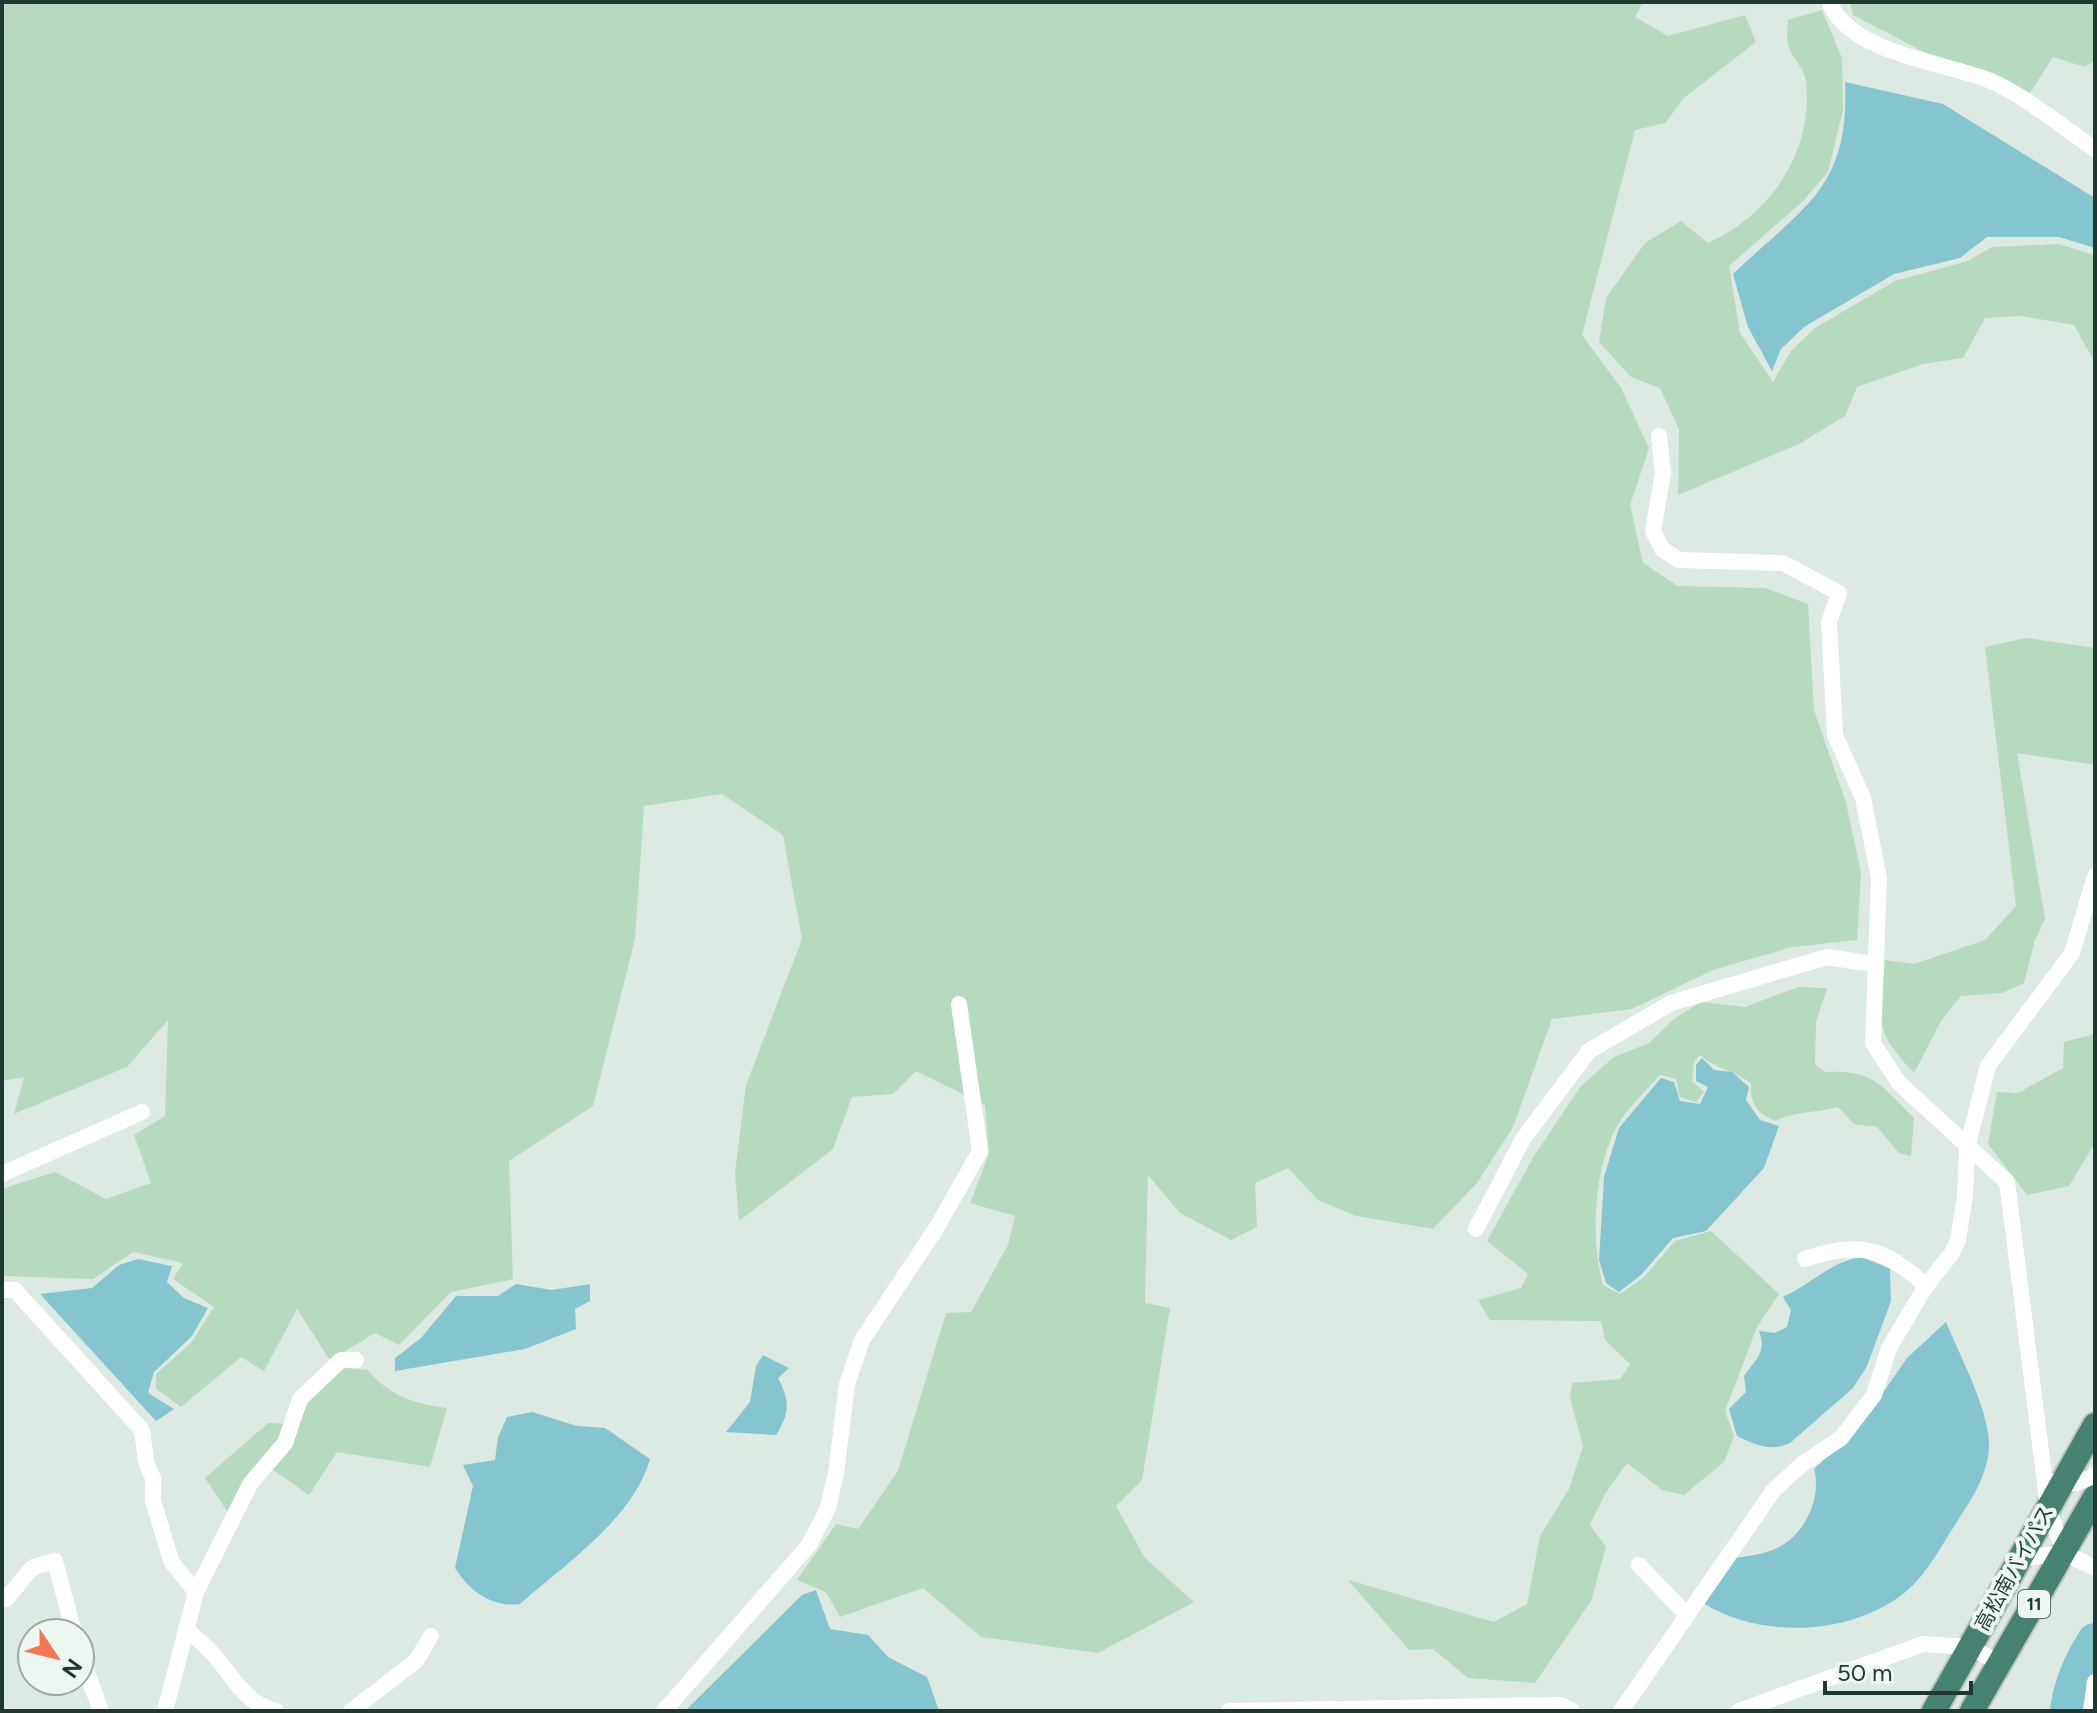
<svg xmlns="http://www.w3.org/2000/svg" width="2097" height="1713" viewBox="0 0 2097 1713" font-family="Figtree,'Noto Sans JP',sans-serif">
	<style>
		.green { fill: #b6dabf }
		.water { fill: #85c5cf }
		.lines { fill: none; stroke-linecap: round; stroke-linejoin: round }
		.river { stroke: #85c5cf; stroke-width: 36 }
		.trunk-casing { stroke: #bcc3c1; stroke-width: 28 }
		.minor { stroke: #fff; stroke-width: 16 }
		.trunk { stroke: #478172; stroke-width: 24 }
		.labels { text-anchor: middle; stroke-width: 8; stroke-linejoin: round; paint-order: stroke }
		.shield { fill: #edf6f1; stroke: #5d716b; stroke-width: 2 }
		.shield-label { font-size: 18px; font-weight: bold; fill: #1f3831 }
		.street-label { font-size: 20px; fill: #1f3831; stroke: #edf6f1 }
	</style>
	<rect width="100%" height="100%" fill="#dde9e3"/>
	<g class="green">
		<path d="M2,2H1643L1635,17L1668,36L1745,15L1756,42L1685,97L1665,123L1635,130L1582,335L1621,388L1649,448L1630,505L1643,563L1678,586L1765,588L1808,604L1814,710L1846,803L1861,872L1857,940L1792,947L1713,970L1632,1009L1552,1019L1513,1127L1477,1183L1433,1229L1356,1216L1318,1200L1288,1168L1255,1183L1257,1227L1231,1240L1180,1213L1148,1175L1145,1303L1170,1308L1142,1480L1116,1506L1145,1558L1194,1602L1098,1653L981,1637L923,1588L840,1617L826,1592L797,1580L836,1524L858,1529L898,1471L946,1313L971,1312L1008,1245L1015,1216L970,1203L989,1154L985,1105L916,1071L893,1094L852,1097L833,1149L739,1221L735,1173L746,1085L802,939L783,835L722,794L644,806L635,939L593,1106L509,1161L513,1279L451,1292L399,1345L375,1333L330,1360L297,1309L264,1371L241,1357L181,1407L156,1389V1374L191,1343L214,1307L173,1279L183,1263L133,1252L93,1279L2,1276V1189L55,1172L106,1199L151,1183L134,1135L165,1116L168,1020L127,1067L14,1114L24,1077L2,1081Z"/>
		<path d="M1850,2H2095V61L2085,67L2053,57L2030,93L1977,69L1924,52L1853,15Z"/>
		<path d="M1822,10L1842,58L1843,110L1828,172L1802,202L1729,266L1740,333L1773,382L1791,351L1815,328L1895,281L1968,261L1992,247L2058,244L2095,255V363L2074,325L2021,316L1985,318L1963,358L1923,364L1857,387L1845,416L1799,444L1678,495L1679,429L1660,388L1631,377L1599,342L1606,298L1645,243L1681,221L1708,243C1771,215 1813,152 1806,82C1805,68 1791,58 1788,44C1786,37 1788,27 1788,20Z"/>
		<path d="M2026,638L2095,648V765L2017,753L2045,919L2035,940L2024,983L2002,993L1961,996L1941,1021L1914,1073C1871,1027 1879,1019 1885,960L1914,964L1985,940L2016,906L1985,647Z"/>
		<path d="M1798,987L1827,988L1816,1022L1815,1064L1825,1072C1873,1069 1882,1086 1914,1118L1911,1156L1899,1153L1877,1127L1854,1124L1838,1107C1815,1113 1796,1111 1775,1121C1756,1113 1750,1103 1751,1083C1734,1071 1715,1068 1700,1055L1694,1062L1692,1081L1704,1092L1696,1102L1680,1097L1676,1079L1660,1075C1646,1091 1626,1109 1616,1128C1594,1171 1590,1239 1603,1285L1620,1294L1644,1277L1675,1241L1711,1231L1779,1294L1757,1327L1725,1411L1734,1436L1724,1462L1684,1495L1662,1490L1627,1463L1605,1494L1590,1525L1606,1547L1591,1601L1535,1683L1468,1678L1433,1649L1409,1650L1348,1580L1494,1622L1527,1604L1540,1536L1569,1489L1583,1446L1570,1398L1572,1383L1620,1379L1630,1364L1605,1340L1601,1321L1490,1320L1478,1300L1521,1288L1528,1274L1487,1241L1534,1156L1580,1087L1614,1057L1649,1043L1674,1019L1701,1002L1745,1007Z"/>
		<path d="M2095,1034V1143L2069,1186L2027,1195L1988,1144L1997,1092L2018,1093L2063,1068L2064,1042Z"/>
		<path d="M345,1368L368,1370C389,1396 415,1404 447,1408L430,1467L337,1452L309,1495L262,1462L229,1514L205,1478L268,1423L294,1424L320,1385Z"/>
	</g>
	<g class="water">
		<path d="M1845,82L1943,104L2095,198V248L2059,237H1987L1960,258L1894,274L1804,327L1781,349L1772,371L1748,327L1733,274C1803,207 1850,189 1845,82Z"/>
		<path d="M1702,1058L1714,1070L1732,1072L1749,1087L1746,1100L1760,1120L1779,1126L1764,1168L1706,1231L1673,1238L1641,1275L1619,1292L1606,1283L1599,1260L1604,1177L1619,1128L1661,1078L1674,1082L1680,1101L1700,1104L1708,1087L1696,1081V1065Z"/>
		<path d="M1862,1257L1890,1269L1891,1301L1867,1366L1853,1388L1790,1443C1770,1452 1756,1445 1737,1436L1729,1409L1746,1392L1744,1376C1756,1359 1767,1353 1759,1331L1775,1333L1787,1327L1791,1310L1783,1297C1811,1284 1832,1261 1862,1257Z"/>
		<path d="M138,1259L172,1266L167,1282L184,1298L208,1308L192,1336L154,1372L148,1393L174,1409L156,1421L40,1294L92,1288L119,1265Z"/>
		<path d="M516,1284L552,1290L590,1284V1301L575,1309L576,1329L525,1349L395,1371V1358L421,1338L456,1296H498Z"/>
		<path d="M1946,1322C1960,1356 1987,1406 1989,1442C1990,1473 1971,1500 1955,1525C1941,1546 1928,1572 1909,1589C1855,1636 1762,1640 1703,1603L1731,1559C1745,1556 1762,1555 1775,1549C1805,1536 1822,1498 1814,1469L1860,1426L1907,1358Z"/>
		<path d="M763,1355L789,1368L778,1378C790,1401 790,1413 776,1435L726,1432L750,1402L756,1366Z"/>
		<path d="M532,1412L577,1426L605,1428L650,1459C633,1519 565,1564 520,1604C493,1608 469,1591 455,1568L473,1486L463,1465L495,1460L498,1437L507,1417Z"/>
		<path d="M816,1590L830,1629L868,1635L888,1657L927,1677L939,1711H685L802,1595Z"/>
	</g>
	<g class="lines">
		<path class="river" d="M2068,1711C2071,1685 2081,1663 2095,1641"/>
		<defs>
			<g id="trunk">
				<path d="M1934,1711L2095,1425"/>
				<path d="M1972,1711L2095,1497"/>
			</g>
		</defs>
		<use href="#trunk" class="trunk-casing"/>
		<g class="minor">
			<path d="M1831,6C1856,55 1944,62 1991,81C2027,97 2062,127 2095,149"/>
			<path d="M1659,436L1663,473L1653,531L1662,549L1679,560L1783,563L1839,593L1829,622L1835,735L1863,798L1879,878L1873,1043L1899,1083L2007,1182L2048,1507L2064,1553L2095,1568"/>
			<path d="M2,1174L142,1112"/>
			<path d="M1476,1229L1523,1139L1589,1051L1671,1003L1827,957L1873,964"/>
			<path d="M1805,1259C1859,1241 1884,1247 1926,1286"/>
			<path d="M2,1290H15L142,1430L146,1462L153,1478V1501L172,1563L196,1592L165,1711"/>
			<path d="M2056,1481C2067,1488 2084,1481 2095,1475"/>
			<path d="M2018,1559L2064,1553"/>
			<path d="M1639,1565L1686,1614"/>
			<path d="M196,1592L250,1484L285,1443L300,1399L341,1360H356"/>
			<path d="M2,1597L6,1599L33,1567L55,1561L74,1633"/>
			<path d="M186,1629C197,1639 210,1649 219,1661C237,1683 246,1703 276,1711"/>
			<path d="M80,1654L101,1711"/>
			<path d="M351,1711L416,1661L431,1636"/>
			<path d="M664,1711L809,1545L828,1508L836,1473L847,1384L862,1340L937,1227L980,1151L959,1004"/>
			<path d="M1229,1711L1560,1705L1572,1711"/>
			<path d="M1621,1711L1773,1491L1801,1465L1841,1438L1874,1395L1889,1348L1926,1286L1952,1253L1958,1240L1965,1196L1967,1148L1988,1066L2072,953L2095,876"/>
			<path d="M1739,1711L1923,1644L1969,1647L2000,1663"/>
			<path d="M2091,1711L2095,1682"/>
		</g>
		<use href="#trunk" class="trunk"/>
	</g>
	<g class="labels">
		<rect class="shield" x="2018" y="1590" width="32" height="28" rx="6"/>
		<g class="shield-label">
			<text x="2034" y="1610">11</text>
		</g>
		<g class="street-label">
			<text transform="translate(2014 1568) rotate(-61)" y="7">高松南バイパス</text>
		</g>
	</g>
	<rect width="2097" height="1713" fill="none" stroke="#1f3831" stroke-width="8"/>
	<g transform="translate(56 1657) rotate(125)"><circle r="38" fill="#edf6f1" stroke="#9baaa4" stroke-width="2"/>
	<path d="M0-6L14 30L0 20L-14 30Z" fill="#f07654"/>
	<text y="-12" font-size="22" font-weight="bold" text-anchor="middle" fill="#1f3831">N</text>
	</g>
	<path d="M1825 1681v12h146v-12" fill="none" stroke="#1f3831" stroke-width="4"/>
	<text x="1837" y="1681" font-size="24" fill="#1f3831" stroke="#edf6f1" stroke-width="6" paint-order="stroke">50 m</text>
</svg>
